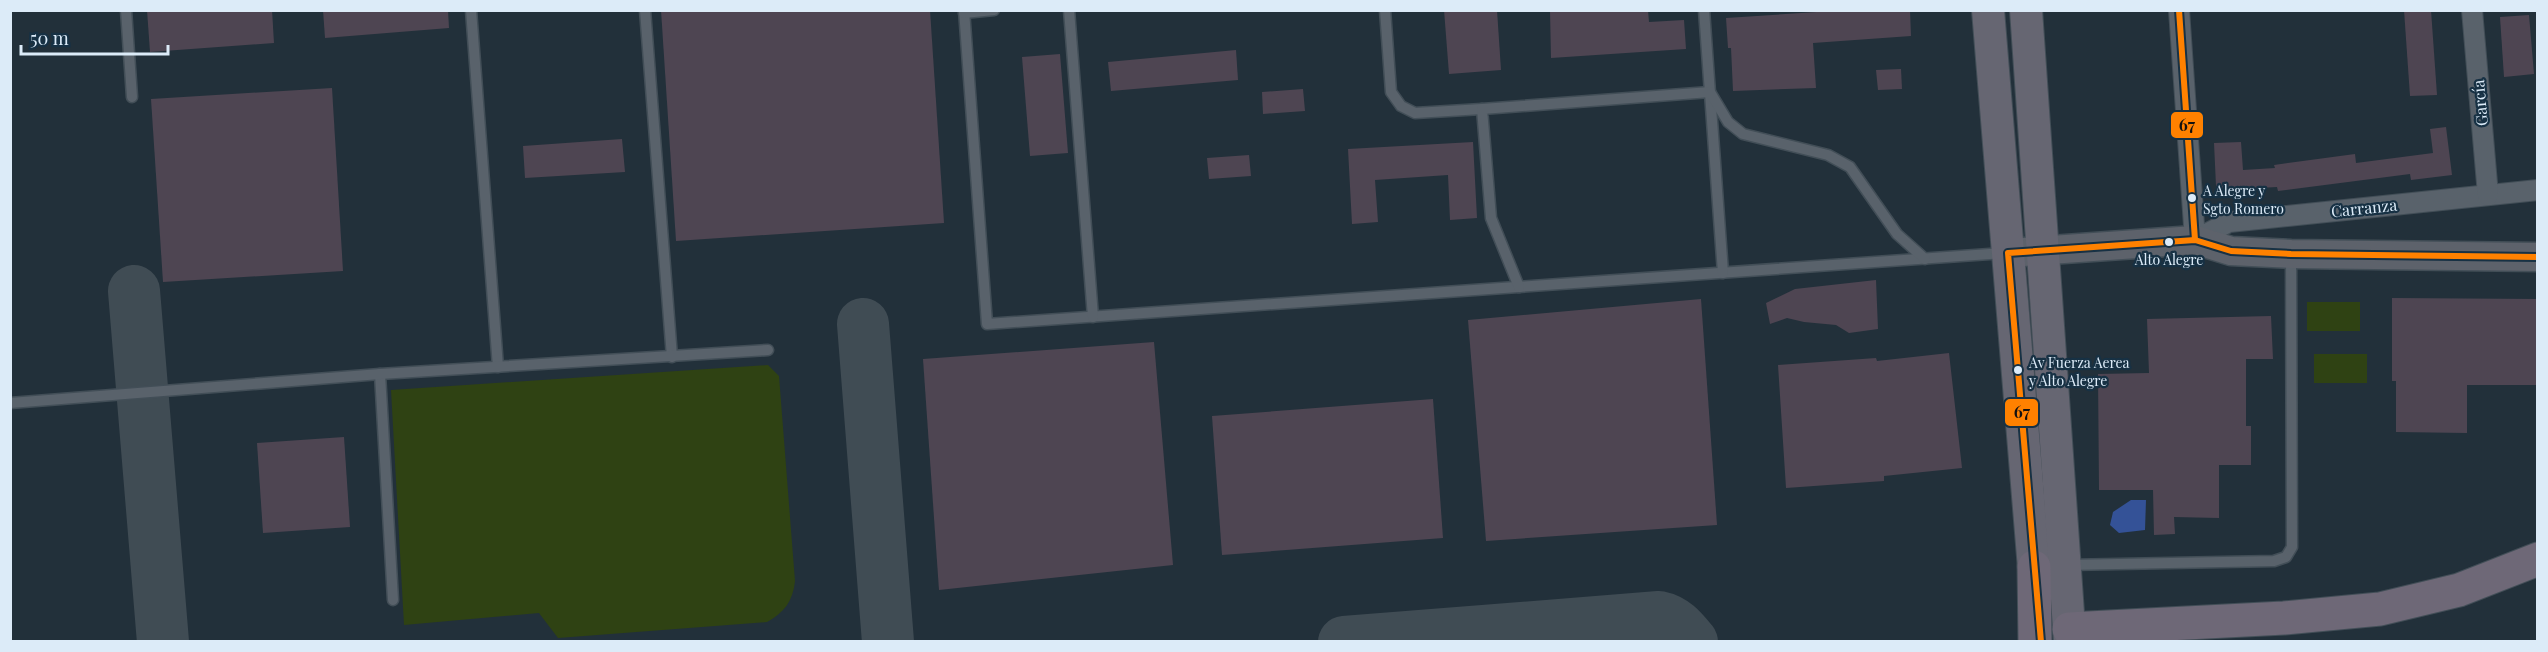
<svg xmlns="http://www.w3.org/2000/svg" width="2548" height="652" viewBox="0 0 2548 652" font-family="'Playfair Display',serif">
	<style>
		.green { fill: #2f4213 }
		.water { fill: #345297 }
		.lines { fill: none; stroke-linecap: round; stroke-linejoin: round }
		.taxiway { stroke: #404c54; stroke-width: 52 }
		.building { fill: #4e4552 }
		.service-casing { stroke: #424e57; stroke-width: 13 }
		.minor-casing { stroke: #424e57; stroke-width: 22 }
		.secondary-casing { stroke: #424e57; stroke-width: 31 }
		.primary-casing { stroke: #424e57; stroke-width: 34 }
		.motorway-casing { stroke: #424e57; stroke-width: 35 }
		.service { stroke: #59626b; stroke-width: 10 }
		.minor { stroke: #59626b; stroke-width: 20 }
		.secondary { stroke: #5d626b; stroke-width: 28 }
		.primary { stroke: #666672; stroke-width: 32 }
		.motorway { stroke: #6e6877; stroke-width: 33 }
		.bus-1-casing { stroke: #173144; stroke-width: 10 }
		.bus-1 { stroke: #ff8100; stroke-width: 6 }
		.bus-dot { fill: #dcebf8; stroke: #173144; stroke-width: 2 }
		.labels { text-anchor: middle; stroke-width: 4.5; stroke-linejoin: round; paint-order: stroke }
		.bus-label { font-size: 14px; fill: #dcebf8; stroke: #173144; text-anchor: start }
		.street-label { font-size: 16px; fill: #dcebf8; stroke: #173144 }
		.line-badge { stroke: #173144; stroke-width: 2 }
		.pale-badge-label { font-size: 16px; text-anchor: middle; font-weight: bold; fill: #111 }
	</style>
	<rect width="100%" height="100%" fill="#22303a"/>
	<g class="green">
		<rect x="2307" y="302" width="53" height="29"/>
		<rect x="2314" y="354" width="53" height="29"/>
		<path d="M768,365L779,376L795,581C793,601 784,613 767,622L558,638L539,613L404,625L391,390Z"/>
	</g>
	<path class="water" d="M2131,500H2146L2145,530L2119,533L2110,525L2113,512Z"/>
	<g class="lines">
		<g class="taxiway">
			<path d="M134,291L163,642"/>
			<path d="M863,324L888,642"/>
			<path d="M1344,642L1659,617C1674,620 1682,630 1692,642"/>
		</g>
	</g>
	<g class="building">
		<path d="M147,10H272L274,43L150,52Z"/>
		<path d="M323,10H448L449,28L325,38Z"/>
		<path d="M661,10H930L944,223L676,241Z"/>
		<path d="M1444,10H1497L1501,70L1449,74Z"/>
		<path d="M1550,10H1648L1649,22L1684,20L1686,49L1551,58Z"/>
		<path d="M1847,10H1910L1911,36L1813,43L1816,88L1733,91L1731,48H1728L1726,18Z"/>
		<path d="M2404,10H2431L2437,95L2410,96Z"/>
		<path d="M2529,15L2534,74L2504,77L2500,17Z"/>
		<path d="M1236,50L1238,80L1111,91L1108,62Z"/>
		<path d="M1060,54L1068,153L1030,156L1022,57Z"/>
		<path d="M1901,69L1902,89L1878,90L1876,70Z"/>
		<path d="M332,88L343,271L163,282L151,99Z"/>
		<path d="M1303,89L1305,111L1263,114L1262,92Z"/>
		<path d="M2446,127L2452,175L2411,180L2410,174L2278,191L2277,187L2223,190L2216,186L2214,143L2241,142L2243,170L2275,168L2274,165L2355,154L2356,163L2433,153L2430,129Z"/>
		<path d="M622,139L625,172L525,178L523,146Z"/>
		<path d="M1473,142L1477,218L1450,220L1448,175L1375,180L1378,222L1352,224L1348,149Z"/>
		<path d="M1249,155L1251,176L1209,179L1207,158Z"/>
		<path d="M1876,280L1878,329L1849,333L1836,325L1804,322L1787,318L1770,324L1766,303L1795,289Z"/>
		<path d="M2392,298L2538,299V385H2467V433L2396,432V381H2392Z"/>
		<path d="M1701,299L1717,525L1486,541L1468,320Z"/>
		<path d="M2271,316L2273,359H2246V426H2251V465H2219V518L2174,517L2175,534L2154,535L2153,490H2099L2098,374L2149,373L2147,319Z"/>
		<path d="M1154,342L1173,565L939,590L923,359Z"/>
		<path d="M1949,353L1962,468L1884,476V481L1786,488L1778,365L1876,358L1877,361Z"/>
		<path d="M1433,399L1443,538L1222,555L1212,416Z"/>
		<path d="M344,437L350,527L263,533L257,443Z"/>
	</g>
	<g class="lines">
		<defs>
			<g id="service">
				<path d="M126,10L132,97"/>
				<path d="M471,10L498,367"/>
				<path d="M645,10L672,357"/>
				<path d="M964,10L987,324L2004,253"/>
				<path d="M1069,10L1093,317"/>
				<path d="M1385,10L1391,92L1401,106L1415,113L1482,109"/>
				<path d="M1704,10L1723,273"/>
				<path d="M964,13L994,10"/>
				<path d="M1519,287L1491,218L1482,109L1710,92L1728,122L1743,134L1828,155L1850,167L1897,234L1925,259"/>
				<path d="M380,374L393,600"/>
				<path d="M10,403L380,374L768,350"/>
				<path d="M2066,565L2274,561L2286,557L2292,547L2291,254"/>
			</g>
			<g id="minor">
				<path d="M2179,10L2195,240L2229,222L2538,190"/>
				<path d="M2472,10L2488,195"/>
			</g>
			<path id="secondary" d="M2008,253L2195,240L2231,251L2291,254L2538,257"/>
			<g id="primary">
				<path d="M1988,10L2036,593"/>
				<path d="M2026,10L2070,642"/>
			</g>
			<g id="motorway">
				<path d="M2034,567L2035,642"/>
				<path d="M2069,629L2284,618L2380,609L2459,590L2538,559"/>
			</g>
		</defs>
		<use href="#service" class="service-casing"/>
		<use href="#minor" class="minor-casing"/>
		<use href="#secondary" class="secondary-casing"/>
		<use href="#primary" class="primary-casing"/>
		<use href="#motorway" class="motorway-casing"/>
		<use href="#service" class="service"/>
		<use href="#minor" class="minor"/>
		<use href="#secondary" class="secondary"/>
		<use href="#primary" class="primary"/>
		<use href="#motorway" class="motorway"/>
		<defs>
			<g id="bus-1">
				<path d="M2179,10L2195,240"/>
				<path d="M2041,642L2008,253L2195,240L2231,251L2291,254L2538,257"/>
			</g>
		</defs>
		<use href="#bus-1" class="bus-1-casing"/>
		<use href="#bus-1" class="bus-1"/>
	</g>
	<g class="bus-dot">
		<circle cx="2192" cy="198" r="5"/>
		<circle cx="2169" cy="242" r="5"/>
		<circle cx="2018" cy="370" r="5"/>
	</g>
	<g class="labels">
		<g class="bus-label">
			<text x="2203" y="196">A Alegre y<tspan x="2203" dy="18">Sgto Romero</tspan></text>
			<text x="2169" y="265" text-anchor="middle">Alto Alegre</text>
			<text x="2029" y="368">Av Fuerza Aerea<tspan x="2029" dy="18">y Alto Alegre</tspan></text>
		</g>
		<g class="street-label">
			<text transform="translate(2480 103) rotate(-95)" y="6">García</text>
			<text transform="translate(2364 208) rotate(-6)" y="6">Carranza</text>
		</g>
	</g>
	<g class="line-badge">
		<rect x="2170" y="111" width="34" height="28" rx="6" fill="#ff8100"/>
		<rect x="2004" y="398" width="35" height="29" rx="6" fill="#ff8100"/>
	</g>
	<g class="pale-badge-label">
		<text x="2187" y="131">67</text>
		<text x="2022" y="418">67</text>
	</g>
	<rect width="2548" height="652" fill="none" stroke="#dcebf8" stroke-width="24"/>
	<path d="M21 45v9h147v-9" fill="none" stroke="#dcebf8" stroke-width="3"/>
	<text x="30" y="45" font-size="18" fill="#dcebf8" stroke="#173144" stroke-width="4.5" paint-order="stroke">50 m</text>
</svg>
